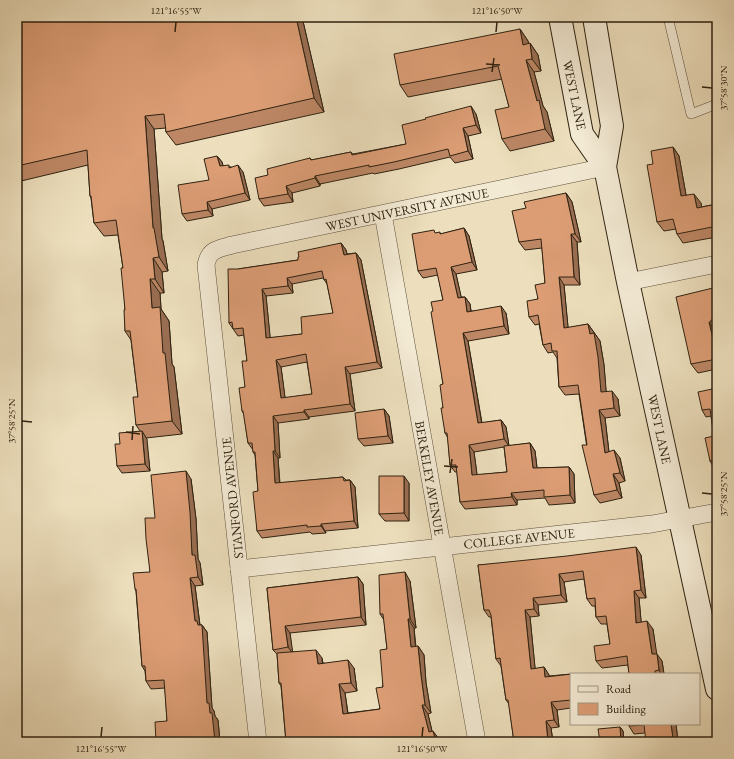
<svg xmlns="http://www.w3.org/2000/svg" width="734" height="759" viewBox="0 0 734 759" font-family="'EB Garamond',serif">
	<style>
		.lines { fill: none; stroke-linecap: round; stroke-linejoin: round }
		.lane-casing { stroke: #5e513c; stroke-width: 10 }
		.street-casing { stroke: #5e513c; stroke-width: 18 }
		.secondary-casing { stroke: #2e2211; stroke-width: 24 }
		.lane { stroke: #f3ead4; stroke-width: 9 }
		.street { stroke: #f3ead4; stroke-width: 17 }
		.secondary { stroke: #f3ead4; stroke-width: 22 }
		.wall { fill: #bd8765; stroke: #2e2211; fill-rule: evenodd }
		.shaded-wall { fill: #9a6e52; stroke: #2e2211 }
		.building { fill: #dc9d75; stroke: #2e2211; fill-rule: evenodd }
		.ticks { fill: none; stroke: #2e2211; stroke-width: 1.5 }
		.labels { text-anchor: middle; stroke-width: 4; stroke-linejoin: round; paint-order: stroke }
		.street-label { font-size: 13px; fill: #2e2211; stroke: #f3ead4 }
		.neatline { fill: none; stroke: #2e2211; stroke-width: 1.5 }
		.ticks-label { font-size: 10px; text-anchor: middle; fill: #2e2211 }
	</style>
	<rect width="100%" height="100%" fill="#eddfbd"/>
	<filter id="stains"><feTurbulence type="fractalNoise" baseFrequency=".005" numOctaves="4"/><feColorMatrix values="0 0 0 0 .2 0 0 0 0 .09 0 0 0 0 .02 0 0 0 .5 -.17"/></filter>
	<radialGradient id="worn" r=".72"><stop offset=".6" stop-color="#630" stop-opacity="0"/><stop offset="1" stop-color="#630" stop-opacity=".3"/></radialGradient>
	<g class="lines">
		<defs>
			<path id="lane" d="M668,17L691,114L717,104"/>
			<g id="street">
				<path d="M383,214L477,742"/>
				<path d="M628,282L717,264"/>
				<path d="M239,569L652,524L717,512"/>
				<path d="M258,742L206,265C209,249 218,249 232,245L605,167"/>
			</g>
			<g id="secondary">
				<path d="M560,17L582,134L605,167"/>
				<path d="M594,17L612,126L605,167L628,282L717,689"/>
			</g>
		</defs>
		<use href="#lane" class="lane-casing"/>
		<use href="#street" class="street-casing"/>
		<use href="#secondary" class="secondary-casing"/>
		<use href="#lane" class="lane"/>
		<use href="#street" class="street"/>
		<use href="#secondary" class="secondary"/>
	</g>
	<g class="wall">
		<path d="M17,17H302L324,112L176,145L166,132V128L154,129L162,239L163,241L168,271L162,272L164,293H160L161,309L169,321L172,364L174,367L182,434L146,438L150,471L122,473L117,466L120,444L140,431L136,425L138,397L131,340L125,331V310L123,268L118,235L104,236L94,223L91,198L90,196L88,165L17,182V47L22,46Z"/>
		<path d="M520,29L528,41L529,44L530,43L538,55L541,71L534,72L543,106L547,112L554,141L510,151L502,139L509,107L502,79L408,97L400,85Z"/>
		<path d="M476,114L481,133L468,136L473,159L455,163L450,157L399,169L374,174L373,173L320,184V186L292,193L293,202L264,206L259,199L268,175L310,158L312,160L351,152L353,154L406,144Z"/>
		<path d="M673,147L679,156L686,195L701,203V207L717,204V237L683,243L677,234L676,229L664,231L657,222L653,164Z"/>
		<path d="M217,156L222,162L223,166L231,167L243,172L250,200L212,209L213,216L187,221L182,214L209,180Z"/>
		<path d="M566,193L572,202L581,242H577L580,285H564L568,328L588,324L600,341L604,365L606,392L618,399L620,416L605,418L609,452L620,458L625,481L619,483L622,498L600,503L594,495L579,394L565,395L559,387L557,358L553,352L548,353L543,345L539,324L535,325L529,317L545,283L542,248L525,250L519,242L526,208Z"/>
		<path d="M464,228L469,236L477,270L456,274L461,297H465L470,304L471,311L506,313L509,334L468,341L482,423L501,420L506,427L509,446L530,443L535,451L537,468L569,467L574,474L575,503L549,505L545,498L517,500V505L465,509L460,502L457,472H455L450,465L448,438L445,433L443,408V384L433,311L443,300L438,275L423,278L418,271L436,233L441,234ZM504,447L507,472L477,475L474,452Z"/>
		<path d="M341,243L346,250L347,254L356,253L361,260L382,368L350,374L355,411L309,417V419L278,423L280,458H278L280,483L343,477L346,480H350L355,487L358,528L325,531L326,533L312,534L310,532L262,538L257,531L258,491L255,455L253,452V450L248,443L244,414L242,411L245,387L247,361L244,335L238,336L229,323L238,269L298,260L299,257ZM323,278L327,284L333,313L302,334L270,338L266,296L293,293L292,284ZM307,362L312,394L285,398L281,367Z"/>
		<path d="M717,287V331L716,332L717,337V369L698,373L691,364Z"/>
		<path d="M717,388V468H714L710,461L714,436L711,416L706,417L702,410Z"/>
		<path d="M384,409L389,416L393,443L364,446L358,439Z"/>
		<path d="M191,479L196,519L198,559L200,563L203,585L195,586L200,625H202L207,632L212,708L214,711L215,716L218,720L220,742H156L167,721L165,688L151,689L146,681L145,671L142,666L136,591L135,589L150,572L155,518Z"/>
		<path d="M409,483V521H385L379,514Z"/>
		<path d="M641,555L646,598H639L641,622L653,629L656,654L662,661L664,674H629L628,665L602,668L596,661L610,644L607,624H601L596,617L595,606H592L587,599L584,579L564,582L567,602L538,605L539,616L530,617L535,669L544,667L549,675V676L571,674V708L557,710L559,727L551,728L553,742H514L509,704L506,700L501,666L496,659L491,617H489L484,610L478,565Z"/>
		<path d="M358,577L363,584L366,625L290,633L292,652L322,658L323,663L354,668L357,691L345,693L348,713L380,709L387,649L384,620L380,614L410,581L416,628H414L416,647L418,646L424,655L426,683L431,713L428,714L432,731L439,739L286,742L281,686L279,683L277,654L273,650L267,588Z"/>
		<path d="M629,724H676L678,742L645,733L634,734L629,726Z"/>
		<path d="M620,727L623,731L624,742H600Z"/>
	</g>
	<g class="shaded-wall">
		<path d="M296,17H302L324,112L314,98Z"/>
		<path d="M520,29L528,41L531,57L523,45Z"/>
		<path d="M530,43L538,55L541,71L532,59Z"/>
		<path d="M526,60L534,72L543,106L547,112L554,141L545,129L537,101Z"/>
		<path d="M471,106L476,114L481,133L476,125Z"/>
		<path d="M145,116L154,129L162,239L163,241L168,271L159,257L153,228Z"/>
		<path d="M463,128L468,136L473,159L468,151Z"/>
		<path d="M673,147L679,156L688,206L681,196Z"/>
		<path d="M217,156L222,162L225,173L220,166Z"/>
		<path d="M238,165L243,172L250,200L245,193Z"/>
		<path d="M315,176L320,184V186L315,178Z"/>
		<path d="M286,186L292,193L293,202L288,194Z"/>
		<path d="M566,193L572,202L581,242L575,234Z"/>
		<path d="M694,194L701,203L703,217L697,208Z"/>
		<path d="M207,202L212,209L213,216L208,210Z"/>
		<path d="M464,228L469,236L477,270L472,262Z"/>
		<path d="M571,234L577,242L580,285L574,277Z"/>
		<path d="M341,243L346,250L349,262L344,255Z"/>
		<path d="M356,253L361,260L382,368L377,362Z"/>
		<path d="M153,258L162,272L164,293L155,279Z"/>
		<path d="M451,267L456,274L463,305L458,298Z"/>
		<path d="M559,277L564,285L569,337L564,328Z"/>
		<path d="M287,278L292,284L293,293L288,286Z"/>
		<path d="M150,279L160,293L161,309L169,321L172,364L174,367L182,434L172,421L163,353L152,308Z"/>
		<path d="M262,289L266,296L271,345L266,338Z"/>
		<path d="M465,297L470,304L472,319L467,312Z"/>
		<path d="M501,306L506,313L509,334L504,326Z"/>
		<path d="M709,322L716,332L717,337V356Z"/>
		<path d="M588,324L600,341L604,365L607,401L601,392Z"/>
		<path d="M463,333L468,341L483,431L478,423Z"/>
		<path d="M276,360L281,367L286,405L281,398Z"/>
		<path d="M345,367L350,374L355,411L350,404Z"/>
		<path d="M612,391L618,399L620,416L614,408Z"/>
		<path d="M384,409L389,416L393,443L388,436Z"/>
		<path d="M304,410L309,417V419L304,412Z"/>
		<path d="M599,410L605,418L610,461L605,453Z"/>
		<path d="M273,416L278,423L280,458L275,451Z"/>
		<path d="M501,420L506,427L509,446L504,439Z"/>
		<path d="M142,431L147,439L150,471L145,464Z"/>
		<path d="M530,443L535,451L538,476L533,468Z"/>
		<path d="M469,445L474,452L478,482L472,475Z"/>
		<path d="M614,450L620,458L625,481L620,473Z"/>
		<path d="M273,451L278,458L280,490L275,483Z"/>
		<path d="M569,467L574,474L575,503L570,495Z"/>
		<path d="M186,471L191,479L196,519L198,559L200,563L203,585L198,577L192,555Z"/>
		<path d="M613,474L619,483L622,498L617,490Z"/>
		<path d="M404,476L409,483V521L404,513Z"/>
		<path d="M350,480L355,487L358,528L354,521Z"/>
		<path d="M511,493L517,500V505L512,497Z"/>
		<path d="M321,524L325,531L326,533L321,526Z"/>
		<path d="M636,547L641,555L646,598L641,590Z"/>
		<path d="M405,572L410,581L416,628L410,619Z"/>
		<path d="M559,574L564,582L567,602L561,595Z"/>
		<path d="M358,577L363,584L366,625L361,617Z"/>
		<path d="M190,578L195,586L200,626L202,625L207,632L212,708L214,711L215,716L218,720L220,742H215L210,713L207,703L195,621Z"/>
		<path d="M634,591L639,598L642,631L636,623Z"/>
		<path d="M533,598L538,605L539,616L534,609Z"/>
		<path d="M525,610L530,617L536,677L531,669Z"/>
		<path d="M408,619L414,628L416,655L411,647Z"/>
		<path d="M647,621L653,629L658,662L652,654Z"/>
		<path d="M285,626L290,633L293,654L288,647Z"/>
		<path d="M418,646L424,655L426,683L431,713L425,705L421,675Z"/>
		<path d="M316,650L322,658L323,672L318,664Z"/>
		<path d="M657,654L662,661L664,674H661L659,670Z"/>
		<path d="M348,660L354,668L357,691L351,683Z"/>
		<path d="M544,667L549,675L550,685L545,677Z"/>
		<path d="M339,684L345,693L349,722L343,714Z"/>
		<path d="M551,702L557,710L559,727L554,720Z"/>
		<path d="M422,705L428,714L434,740L429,732Z"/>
		<path d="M546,721L551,728L553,742H548Z"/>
		<path d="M671,724H676L678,742H674L673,739Z"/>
		<path d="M620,727L623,731L624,742H622L621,741Z"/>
		<path d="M433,731L439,739L440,742H436Z"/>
	</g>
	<g class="building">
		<path d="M17,17H296L314,98L166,132L164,114L145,116L153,228H154L159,257L153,258L155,279H150L152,308L160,307L163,353H165L172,421L136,425L133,397H138L130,331H125L124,310H125L121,268H123L116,220L94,223L91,196H90L87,150L17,166V47L22,46L17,24Z"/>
		<path d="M520,29L523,45L530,43L532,59L526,60L537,101L539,100L545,129L502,139L495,110L509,107L498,66L400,85L394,54Z"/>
		<path d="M471,106L476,125L463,128L468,151L450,156L448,149L394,162L369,167V165L315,176V178L286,186L288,194L259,199L255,178L268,175L267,169L310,158L311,160L351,152L352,155L406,144L402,125L426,119L425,118Z"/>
		<path d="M673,147L681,196L694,194L697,208L717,204V226L677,234L673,219L657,222L647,165L653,164L651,151Z"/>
		<path d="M217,156L220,166L229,165V168L238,165L245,193L207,202L208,210L182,214L178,185L209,180L204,159Z"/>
		<path d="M566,193L575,234H571L574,277H559L564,328L588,324L590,334L594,333L598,357L601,392L612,391L614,408L599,410L605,453L614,450L620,473L613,474L617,490L594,495L582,445H587L578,385L559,387L557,351H552L551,343L543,345L538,315L529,317L527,301L538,299L535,285L545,283L541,239L519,242L512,211L526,208L524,202Z"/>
		<path d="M464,228L472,262L451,267L458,298L465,297L467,312L501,306L504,326L463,333L478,423L501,420L504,439L469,445L472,475L507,472L504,446L530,443L533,468L569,467L570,495L544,497V490L511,493L512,497L460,502L456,465H450L447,433H445L441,408H443L440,385L443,384L431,312L433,311L431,302L443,300L436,268L418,271L412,234L434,230L435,233L440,232V234Z"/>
		<path d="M341,243L344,255L356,253L377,362L345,367L350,404L304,410V412L273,416L275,451H273L275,483L343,477L344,481L350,480L354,521L321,524V526L307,527V525L257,531L253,492L258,491L255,452H253L252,443H248L243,411H242L239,388L245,387L242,361H247L243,328L233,329L232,322L229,323L228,269H238L298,260V257H299L298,252ZM322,271L324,280L326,279L333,313L301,317L302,334L266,338L262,289L288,286L287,278ZM306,354L312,394L281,398L276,360Z"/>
		<path d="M717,287V319L711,320V322H709L717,356V359L691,364L676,297Z"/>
		<path d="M717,388V466L716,467L715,460L710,461L705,438L714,436L710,409L702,410L698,392Z"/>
		<path d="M384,409L388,436L358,439L355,413Z"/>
		<path d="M142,431L145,464L117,466L115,444H120L119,433Z"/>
		<path d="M186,471L190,512L192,555H195L198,577L190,578L195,621H197L198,625H202L207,703H209L210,713H212L215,742H156L155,722L167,721L164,680L146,681L145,666H142L136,589H135L133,573L150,572L146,539L145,518H155L151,475Z"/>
		<path d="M379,476H404V513L379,514Z"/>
		<path d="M636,547L641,590L634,591L636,623L647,621L652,654H657L659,670L655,671V674H629L627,656L596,661L594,646L610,644L606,616L596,617L595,598L587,599L583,571L559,574L561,595L533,598L534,609L525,610L531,669L544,667L545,677L572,674H571V700L551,702L554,720L546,721L548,742H514L508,700H506L500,658L496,659L491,615L489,610H484L478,565L567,556Z"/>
		<path d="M405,572L410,619H408L411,647L418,646L421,675L425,705H422L429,732L433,731L436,742H286L281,683H279L277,653L316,650L318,664L348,660L351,683L339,684L343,714L380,709L376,688L383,687L380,650L387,649L383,614H380L379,575Z"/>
		<path d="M358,577L361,617L285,626L288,647L273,650L267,588Z"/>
		<path d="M629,724H671L673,739H674V742H646L644,725L629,726Z"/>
		<path d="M620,727L621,741L609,742H600L598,729Z"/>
	</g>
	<path class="ticks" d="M175,32L176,22M496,32L497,22M486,64L500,65M492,72L494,58M702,87L712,88M22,421L32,422M126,432L140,434M132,440L133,426M444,466L458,467M450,473L452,459M702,493L712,494M101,737L102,727M422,737L423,727"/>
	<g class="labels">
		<g class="street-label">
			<text transform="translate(575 95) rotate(78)" y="5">WEST LANE</text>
			<text transform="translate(407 209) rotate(-12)" y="5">WEST UNIVERSITY AVENUE</text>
			<text transform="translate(660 429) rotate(78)" y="5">WEST LANE</text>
			<text transform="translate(430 478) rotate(80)" y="5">BERKELEY AVENUE</text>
			<text transform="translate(232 498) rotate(-96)" y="5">STANFORD AVENUE</text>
			<text transform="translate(519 538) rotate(-6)" y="5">COLLEGE AVENUE</text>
		</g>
	</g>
	<rect width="734" height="759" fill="none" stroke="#eddfbd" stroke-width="44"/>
	<rect x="570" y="673" width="130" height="52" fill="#f3ead4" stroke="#a49a86"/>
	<rect x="578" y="686" width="20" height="6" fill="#f3ead4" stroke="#a49a86"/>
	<text x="606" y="693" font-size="12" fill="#2e2211">Road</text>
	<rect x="578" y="703" width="20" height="12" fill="#dc9d75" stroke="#a49a86"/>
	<text x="606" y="713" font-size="12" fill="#2e2211">Building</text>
	<rect x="22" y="22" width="690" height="715" class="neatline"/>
	<g class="ticks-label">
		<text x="176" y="14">121°16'55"W</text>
		<text x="497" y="14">121°16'50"W</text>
		<text transform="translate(723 88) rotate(-90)" y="4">37°58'30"N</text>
		<text transform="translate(11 421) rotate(-90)" y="4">37°58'25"N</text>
		<text transform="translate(723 494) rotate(-90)" y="4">37°58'25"N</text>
		<text x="101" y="752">121°16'55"W</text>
		<text x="422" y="752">121°16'50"W</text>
	</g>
	<rect width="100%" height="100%" filter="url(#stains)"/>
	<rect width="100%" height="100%" fill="url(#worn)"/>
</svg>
